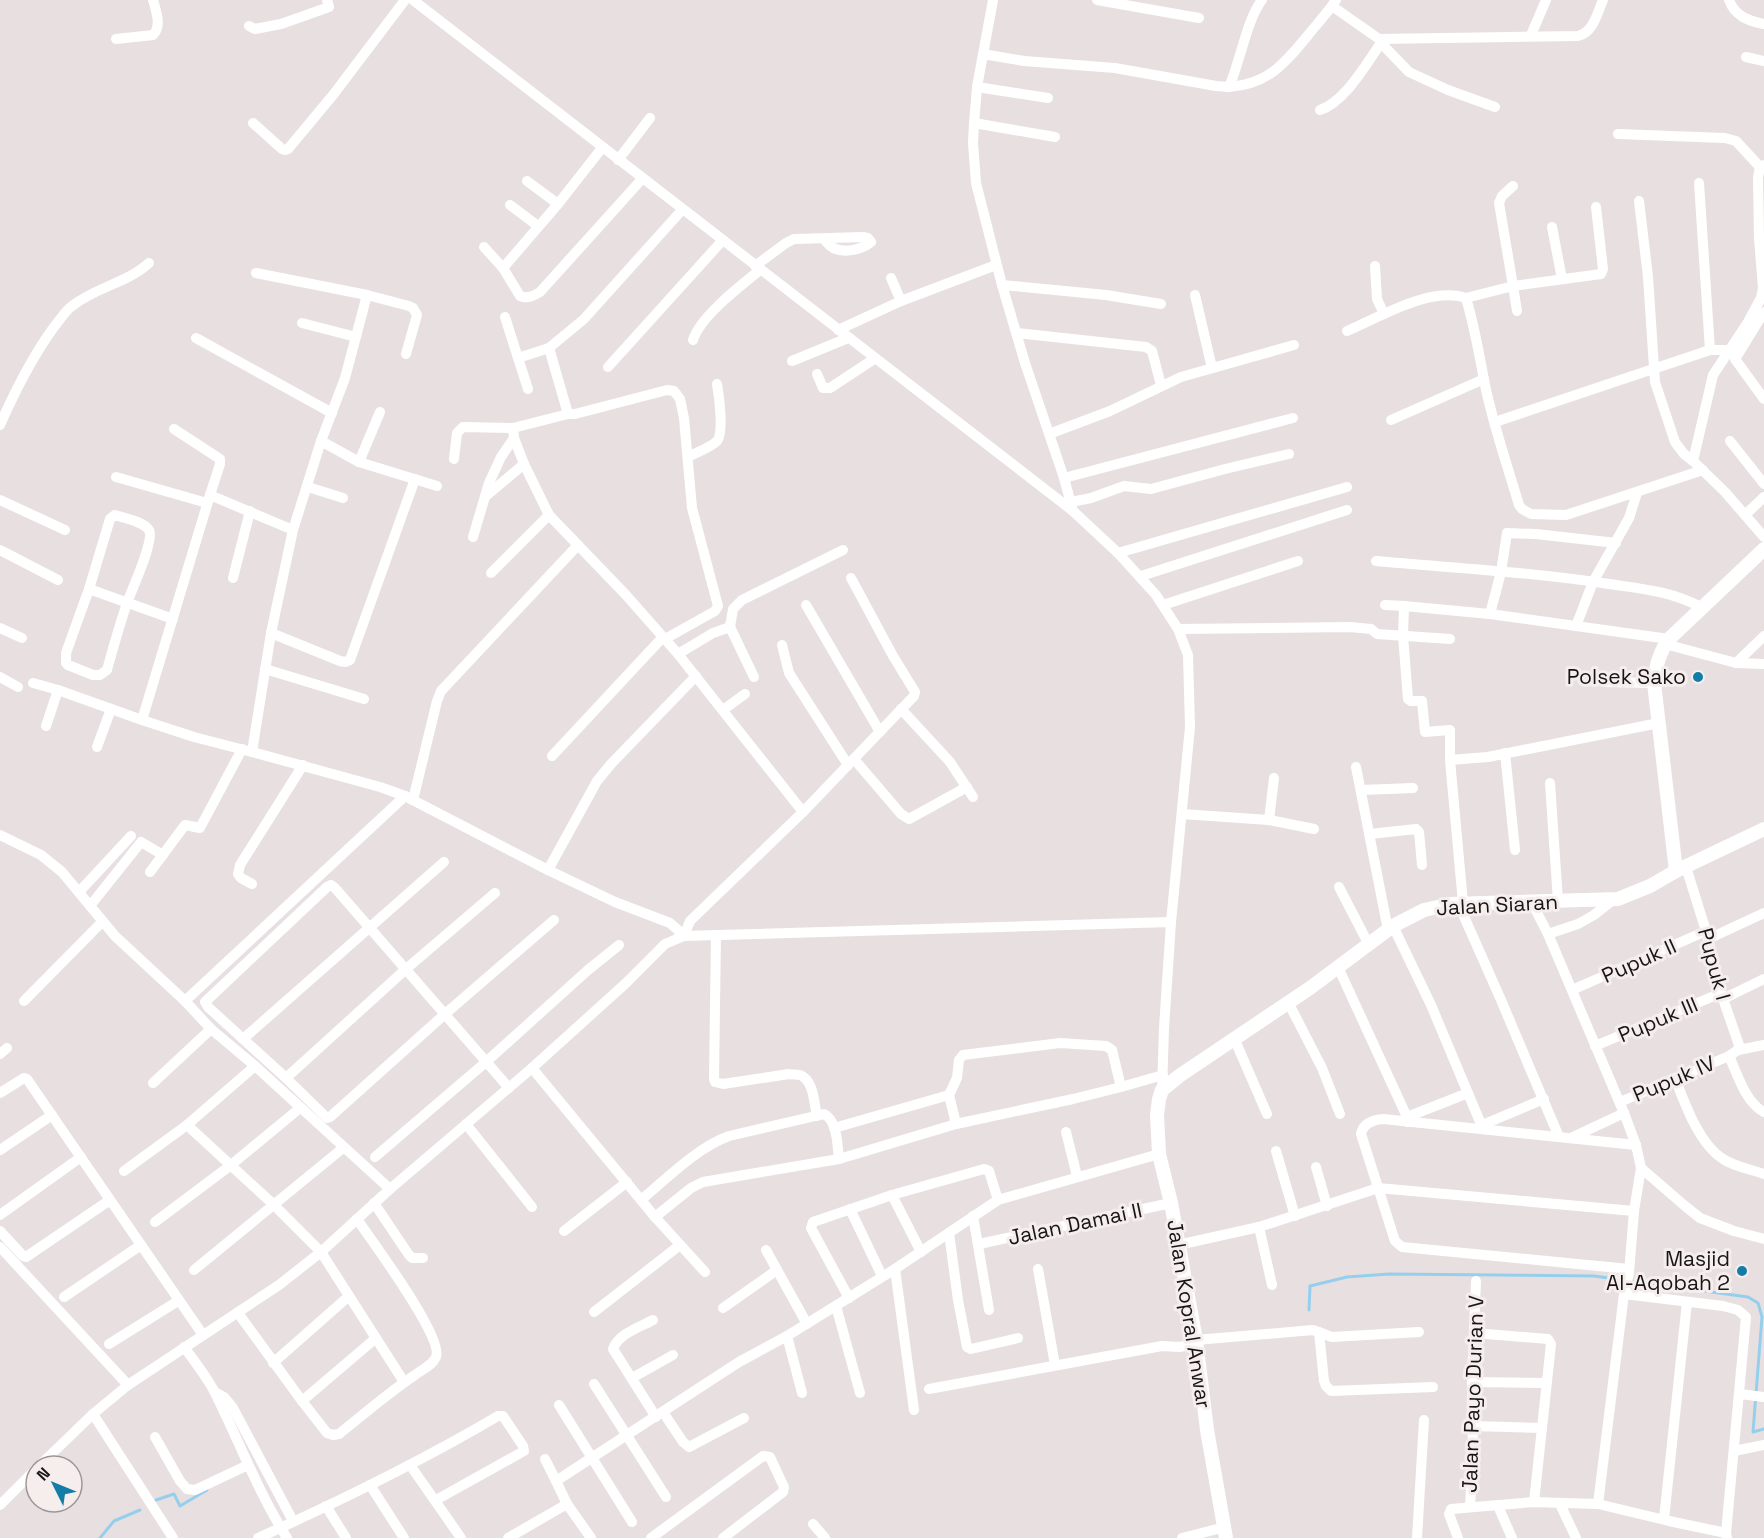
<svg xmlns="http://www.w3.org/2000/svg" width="1764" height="1538" viewBox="0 0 1764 1538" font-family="'Space Grotesk',sans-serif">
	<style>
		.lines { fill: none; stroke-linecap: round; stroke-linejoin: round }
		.stream { stroke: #95cfed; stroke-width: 3 }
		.minor { stroke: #fff; stroke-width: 10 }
		.tertiary { stroke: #fff; stroke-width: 14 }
		.poi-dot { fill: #147da7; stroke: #f5eeed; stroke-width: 2 }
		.labels { text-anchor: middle; stroke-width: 6; stroke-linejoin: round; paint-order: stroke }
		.poi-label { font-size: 21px; fill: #171515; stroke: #f5eeed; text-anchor: end }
		.street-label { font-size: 21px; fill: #171515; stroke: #f5eeed }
	</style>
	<rect width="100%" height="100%" fill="#e8e0e0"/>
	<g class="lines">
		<g class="stream">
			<path d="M1309,1310L1310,1286L1347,1277L1389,1274L1594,1276L1748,1297L1758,1303L1762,1317L1753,1432L1764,1429"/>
			<path d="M156,1500L174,1494L180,1506L207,1490"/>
			<path d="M100,1538L114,1521L140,1510"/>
		</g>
		<g class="minor">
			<path d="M413,0L1073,511L1118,553L1156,595L1178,629L1188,655L1190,727L1171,922L1164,1028L1162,1090"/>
			<path d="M993,0L977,87L974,123L973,143L976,183L1002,285L1025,363L1064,478L1073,511"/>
			<path d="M1097,0L1199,18"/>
			<path d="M1729,0C1735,16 1748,21 1764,24"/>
			<path d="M1332,6L1379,39L1381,43L1409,72L1448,90L1495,107"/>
			<path d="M249,26L255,29L281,24L329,7L327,0"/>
			<path d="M1531,35L1546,0"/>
			<path d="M116,39L153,35C162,26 156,11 153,0"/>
			<path d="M1379,39L1578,36C1594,32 1597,13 1603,0"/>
			<path d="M983,54L1024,61L1115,68L1216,86L1229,87C1240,62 1247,19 1262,0"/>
			<path d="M1746,57L1764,61"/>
			<path d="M977,87L1048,98"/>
			<path d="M1229,87C1269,84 1285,63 1309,34C1318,23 1328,12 1336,0"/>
			<path d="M1320,110C1345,102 1366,64 1381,43"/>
			<path d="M253,123L282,149L285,150L288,149L333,95L405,0"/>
			<path d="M974,123L1055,137"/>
			<path d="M1618,134L1725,138L1736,141L1760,167"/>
			<path d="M618,160L650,118"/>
			<path d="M1764,165L1760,167L1758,177L1759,238L1763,288L1761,298L1748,322L1713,375L1693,461L1725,492L1764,537"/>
			<path d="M527,181L558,204"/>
			<path d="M1699,183L1710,350"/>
			<path d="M1639,201L1648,277L1655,382L1675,442L1684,454L1693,461"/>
			<path d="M510,205L538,226"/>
			<path d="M1552,227L1562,279"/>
			<path d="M484,247L503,268L520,296C528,299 533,296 540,292L642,179"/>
			<path d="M755,266L786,243L794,239L864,237L868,238L871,242C863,249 847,253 836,249C831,248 827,243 824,239"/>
			<path d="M1375,266L1377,299L1384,314"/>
			<path d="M503,268L558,204L602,148"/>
			<path d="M256,273L367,295L409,306L413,308L417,315L406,354"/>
			<path d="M891,278L901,301"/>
			<path d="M1002,285L1106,295L1161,304"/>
			<path d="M367,295L345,378L321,441L293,530L271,633L252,752L380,787L405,796L548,870L615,902L670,923L679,931L680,937"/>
			<path d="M1195,295L1212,368"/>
			<path d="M1466,298L1513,286L1499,203L1502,196L1513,186"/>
			<path d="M1517,311L1513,286L1601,274L1603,269L1596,207"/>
			<path d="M1764,312L1735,359L1764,399"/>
			<path d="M505,317L518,358"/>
			<path d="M302,323L356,337"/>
			<path d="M838,330L901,301L996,265"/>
			<path d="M1347,331C1380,317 1430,286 1466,298C1474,325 1479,352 1484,380C1492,422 1507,464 1519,505L1522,509L1531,514L1566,515L1703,470"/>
			<path d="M1017,333L1146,347L1152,351L1161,385"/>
			<path d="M196,338L332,413"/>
			<path d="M693,340C700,317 740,286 760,270"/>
			<path d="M792,361L848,338"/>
			<path d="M608,367L722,241"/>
			<path d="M817,374L823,388H830L874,359"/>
			<path d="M528,389L518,358L549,348"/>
			<path d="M1391,420L1484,379"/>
			<path d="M1495,422L1710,350H1730"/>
			<path d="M0,425C15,391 32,357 54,327C60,320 65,311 72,306C96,287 127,283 149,263"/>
			<path d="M513,428L568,414"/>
			<path d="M174,429L220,459V464L210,495"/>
			<path d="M1049,434L1110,411L1181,377L1294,345"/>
			<path d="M321,441L359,462L437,486"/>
			<path d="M1730,441L1764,484"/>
			<path d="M688,457C697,452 710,448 717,441C724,433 719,395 717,384"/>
			<path d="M454,459L457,433L463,427L513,428L514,438L524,464L549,515L626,595L678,654L803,812"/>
			<path d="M359,462L380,412"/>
			<path d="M116,477L207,503"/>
			<path d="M1064,478L1293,418"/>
			<path d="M308,487L343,498"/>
			<path d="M486,496L524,464"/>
			<path d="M0,500L65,530"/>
			<path d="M1071,502L1091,498L1124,486L1151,489L1225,469L1289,454"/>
			<path d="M115,515C124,518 143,521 149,530C155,541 130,593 126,606C119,627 113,648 107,670L100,675H93L68,665L66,663V653L89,589L110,519Z"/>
			<path d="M1745,515L1764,497"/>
			<path d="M473,537L489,483L501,457L514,438"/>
			<path d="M0,550L58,580"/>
			<path d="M1118,553L1347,487"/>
			<path d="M1376,561C1453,568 1532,572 1609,584C1643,589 1670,591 1701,607"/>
			<path d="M491,573L549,515"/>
			<path d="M1141,576L1347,510"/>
			<path d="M233,578L250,511"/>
			<path d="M89,589L173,619"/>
			<path d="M806,605L880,732"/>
			<path d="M1163,605L1298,561"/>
			<path d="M1385,605L1404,606"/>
			<path d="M1490,614L1501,572L1507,533L1536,534L1616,543"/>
			<path d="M1576,626L1593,582L1629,518L1637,493"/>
			<path d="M730,627L733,609L742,600L843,550"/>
			<path d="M0,628L22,638"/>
			<path d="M1178,629L1350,627L1371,629L1377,634L1450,639"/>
			<path d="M271,633L340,661L345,662L350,660L415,479"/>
			<path d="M665,639L715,611L718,606L692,508L684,418L680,399L674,391L667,390L575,414H568L549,348L584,319L682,210"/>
			<path d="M1665,644L1736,663L1764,636"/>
			<path d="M782,645L789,673L848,765"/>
			<path d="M678,654L713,633L730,627L754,677"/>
			<path d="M1736,663L1764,664"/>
			<path d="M265,669L364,699"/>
			<path d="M0,677L18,687"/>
			<path d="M1606,682L1654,683"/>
			<path d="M33,683L58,690L142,720"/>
			<path d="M901,709L950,762L973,797"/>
			<path d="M723,710L745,694"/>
			<path d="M46,726L58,690"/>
			<path d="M97,747L111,709"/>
			<path d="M252,752L194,737L142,720L210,495L293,530"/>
			<path d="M1505,753L1515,850"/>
			<path d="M552,756L663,637"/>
			<path d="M854,759L901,814L909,819L967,787"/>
			<path d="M1450,760V730L1425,732L1422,701H1411L1408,699L1403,636L1404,606L1490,614L1669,639"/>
			<path d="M1356,767L1388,930"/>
			<path d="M1550,783L1558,901"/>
			<path d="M1361,790L1413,788"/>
			<path d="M413,800L437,701L441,691L578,545"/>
			<path d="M1182,814L1269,820L1314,829"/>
			<path d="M1269,820L1274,778"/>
			<path d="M1370,834L1416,829L1419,832L1422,865"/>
			<path d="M0,835L41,855L62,872L115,936L185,1001L211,1029L255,1066L390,1189"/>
			<path d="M548,870L597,781L611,764L696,676"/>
			<path d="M150,872L185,825L200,828L242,749"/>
			<path d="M252,884L241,878L238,874L240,865L303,765"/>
			<path d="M1339,887L1369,945"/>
			<path d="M79,892L131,836"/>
			<path d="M495,893L406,969L286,1078L327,1118L330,1117L445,1014L554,920"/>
			<path d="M1531,901L1548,934L1624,1113L1636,1145L1641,1168L1685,1206L1700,1218L1734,1231L1764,1239"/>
			<path d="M1458,903L1501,1000L1559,1137"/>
			<path d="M1463,903L1450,760L1488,757L1659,723"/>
			<path d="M90,906L141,842L163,855"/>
			<path d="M1393,926L1431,1005L1483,1129"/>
			<path d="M1548,934L1578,924L1594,915L1614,899"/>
			<path d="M716,935L714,1079L715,1082L723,1084L789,1074C793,1075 796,1074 800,1075C814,1080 814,1104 817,1116"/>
			<path d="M684,936L690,921L803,812L914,696L915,692L893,656L851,578"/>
			<path d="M1708,939L1764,913"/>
			<path d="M1338,967L1407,1117L1408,1122"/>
			<path d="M1572,990L1706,931"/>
			<path d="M1723,999L1764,979"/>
			<path d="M24,1001L102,922"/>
			<path d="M185,1001L405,796"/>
			<path d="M1288,1002L1322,1068L1340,1114"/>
			<path d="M1234,1038L1267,1114"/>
			<path d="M243,1039L444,862"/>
			<path d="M1595,1046L1721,993"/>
			<path d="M1738,1050L1764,1045"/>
			<path d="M0,1054L7,1048"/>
			<path d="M1729,1056C1738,1075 1745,1102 1764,1112"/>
			<path d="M532,1068L655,1217L705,1272"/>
			<path d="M286,1078L208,1007L205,1002L327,887L331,885L335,888L509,1088"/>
			<path d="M1675,1078C1685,1104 1699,1144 1723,1159C1735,1167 1751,1169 1764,1174"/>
			<path d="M153,1083L211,1029"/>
			<path d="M0,1093L24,1078L27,1079L203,1335"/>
			<path d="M949,1095L956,1124"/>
			<path d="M1620,1102L1729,1056L1738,1050L1739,1045L1721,993L1706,931L1686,867"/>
			<path d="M1407,1117L1468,1093"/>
			<path d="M466,1124L532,1207"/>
			<path d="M187,1125L274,1205L321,1252L404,1382"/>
			<path d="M1482,1125L1544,1099"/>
			<path d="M834,1128L949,1095L957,1078L959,1060L963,1055L1060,1043L1106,1046L1112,1050L1121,1087"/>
			<path d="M1066,1132L1077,1176"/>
			<path d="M1573,1137L1624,1113"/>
			<path d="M0,1150L52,1115"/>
			<path d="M1276,1151L1295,1216"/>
			<path d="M375,1157L486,1062L588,970L619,945"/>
			<path d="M1316,1167L1327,1206"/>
			<path d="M124,1171L187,1125L255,1066"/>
			<path d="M892,1195L921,1252"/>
			<path d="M641,1200C666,1179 698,1147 729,1136L824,1114C838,1121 837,1145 839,1159"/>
			<path d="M374,1203L409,1255L412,1258H423"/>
			<path d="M850,1209L882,1276"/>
			<path d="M0,1215L81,1157"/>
			<path d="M973,1216L989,1310"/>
			<path d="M655,1217L691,1188L703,1182L839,1159L956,1124L1073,1099L1121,1087L1163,1075"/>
			<path d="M155,1222L231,1165L300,1108"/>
			<path d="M1259,1227L1272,1285"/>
			<path d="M0,1231L23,1256L26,1257L110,1200"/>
			<path d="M564,1231L627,1182"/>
			<path d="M949,1233L958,1300L967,1347L971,1349L1018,1338"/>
			<path d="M979,1244L1171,1203"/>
			<path d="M1178,1245L1259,1227L1378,1188L1634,1211"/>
			<path d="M0,1247L128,1385"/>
			<path d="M766,1250L807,1324"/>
			<path d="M895,1269L914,1410"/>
			<path d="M1038,1269L1055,1365"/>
			<path d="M1629,1269L1402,1247L1395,1241L1361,1134C1363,1123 1373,1120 1383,1119L1636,1145"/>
			<path d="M194,1270L343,1148"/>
			<path d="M1624,1294L1723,1306L1738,1310L1746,1317L1726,1533L1727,1538"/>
			<path d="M64,1297L141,1245"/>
			<path d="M849,1298L811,1228L813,1222L892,1195L984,1169L989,1171L998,1200"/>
			<path d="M836,1306L860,1393"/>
			<path d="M723,1308L777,1270"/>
			<path d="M594,1312L680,1245"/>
			<path d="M238,1313L302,1401L327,1433L333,1435L339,1434C364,1414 388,1393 415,1375C421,1370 433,1365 436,1357C444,1337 371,1240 357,1219"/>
			<path d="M653,1320C640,1327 618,1334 613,1349L656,1417"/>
			<path d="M1319,1332L1324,1381L1326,1386L1331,1391L1433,1387"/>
			<path d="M1474,1333L1548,1339L1551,1344L1534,1502"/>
			<path d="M787,1336L802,1393"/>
			<path d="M1196,1340L1313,1330L1332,1337L1419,1332"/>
			<path d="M109,1344L178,1301"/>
			<path d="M184,1347C195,1362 207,1377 215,1393C239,1441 258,1492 287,1538"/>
			<path d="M273,1363L349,1296"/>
			<path d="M632,1378L673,1355"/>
			<path d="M1472,1382L1547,1383"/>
			<path d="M594,1384L666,1497"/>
			<path d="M929,1389L1162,1346L1179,1347L1196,1344"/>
			<path d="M215,1392L224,1397L233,1408L293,1521"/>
			<path d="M1740,1394L1764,1397"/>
			<path d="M302,1401L376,1338"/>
			<path d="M559,1405L632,1522"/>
			<path d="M663,1412L683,1442L689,1447L744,1418"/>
			<path d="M93,1414L173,1538"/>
			<path d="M1472,1426L1542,1428"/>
			<path d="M155,1437L180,1481L187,1489L195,1490L248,1465"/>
			<path d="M1734,1451L1764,1445"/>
			<path d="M545,1459L556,1481"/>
			<path d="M410,1465L461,1538"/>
			<path d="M39,1466L93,1414L128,1385L279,1285L321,1252L390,1189L532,1068L625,984L665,944L684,936L1171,922"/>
			<path d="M370,1485L404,1538"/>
			<path d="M1560,1504L1576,1538"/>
			<path d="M1598,1504L1624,1294L1629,1273L1634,1211L1641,1168"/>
			<path d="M0,1505L36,1469"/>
			<path d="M326,1506L346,1538"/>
			<path d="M1498,1506L1512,1538"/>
			<path d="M1470,1507L1473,1453L1472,1378L1476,1281"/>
			<path d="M1664,1519L1687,1302"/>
			<path d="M813,1524L825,1538"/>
			<path d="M258,1538C340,1501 420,1462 498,1416H503L523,1446L524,1451L436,1500"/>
			<path d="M508,1538L567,1504"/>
			<path d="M591,1538L567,1504L556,1481L739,1362L787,1336L895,1269L998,1200L1159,1154"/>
			<path d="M651,1538L763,1456L770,1457L784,1487L783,1492L723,1538"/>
			<path d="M1182,1538L1225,1527"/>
			<path d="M1417,1538L1424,1420"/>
			<path d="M1458,1538L1449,1514L1451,1509L1534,1502L1598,1504L1669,1521L1726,1533"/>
		</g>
		<g class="tertiary">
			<path d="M1676,871L1654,683C1656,666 1659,653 1669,639L1764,549"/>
			<path d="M1226,1538L1207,1430L1196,1340L1171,1203L1159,1154L1157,1115L1159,1099L1162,1090L1179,1076L1310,988L1393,926L1424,910L1451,904L1618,899L1650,886L1676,871L1764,829"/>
		</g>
	</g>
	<g class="poi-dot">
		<circle cx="1698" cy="677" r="6"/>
		<circle cx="1742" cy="1271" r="6"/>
	</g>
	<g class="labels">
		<g class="poi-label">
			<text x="1686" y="684">Polsek Sako</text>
			<text x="1730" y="1266">Masjid<tspan x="1730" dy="24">Al-Aqobah 2</tspan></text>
		</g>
		<g class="street-label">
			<text transform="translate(1497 905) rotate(-3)" y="7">Jalan Siaran</text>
			<text transform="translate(1639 961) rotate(-24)" y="7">Pupuk II</text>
			<text transform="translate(1714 964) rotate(75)" y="7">Pupuk I</text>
			<text transform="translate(1658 1020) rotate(-23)" y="7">Pupuk III</text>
			<text transform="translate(1674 1079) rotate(-23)" y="7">Pupuk IV</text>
			<text transform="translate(1075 1224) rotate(-12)" y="7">Jalan Damai II</text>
			<text transform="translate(1189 1314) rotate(81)" y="7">Jalan Kopral Anwar</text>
			<text transform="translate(1473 1394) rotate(-88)" y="7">Jalan Payo Durian V</text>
		</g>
	</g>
	<g transform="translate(54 1484) rotate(313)"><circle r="28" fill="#f5eeed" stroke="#9c9797" stroke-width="1.5"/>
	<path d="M0-4.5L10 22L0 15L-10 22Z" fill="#147da7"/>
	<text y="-9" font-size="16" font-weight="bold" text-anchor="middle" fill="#171515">N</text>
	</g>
</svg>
